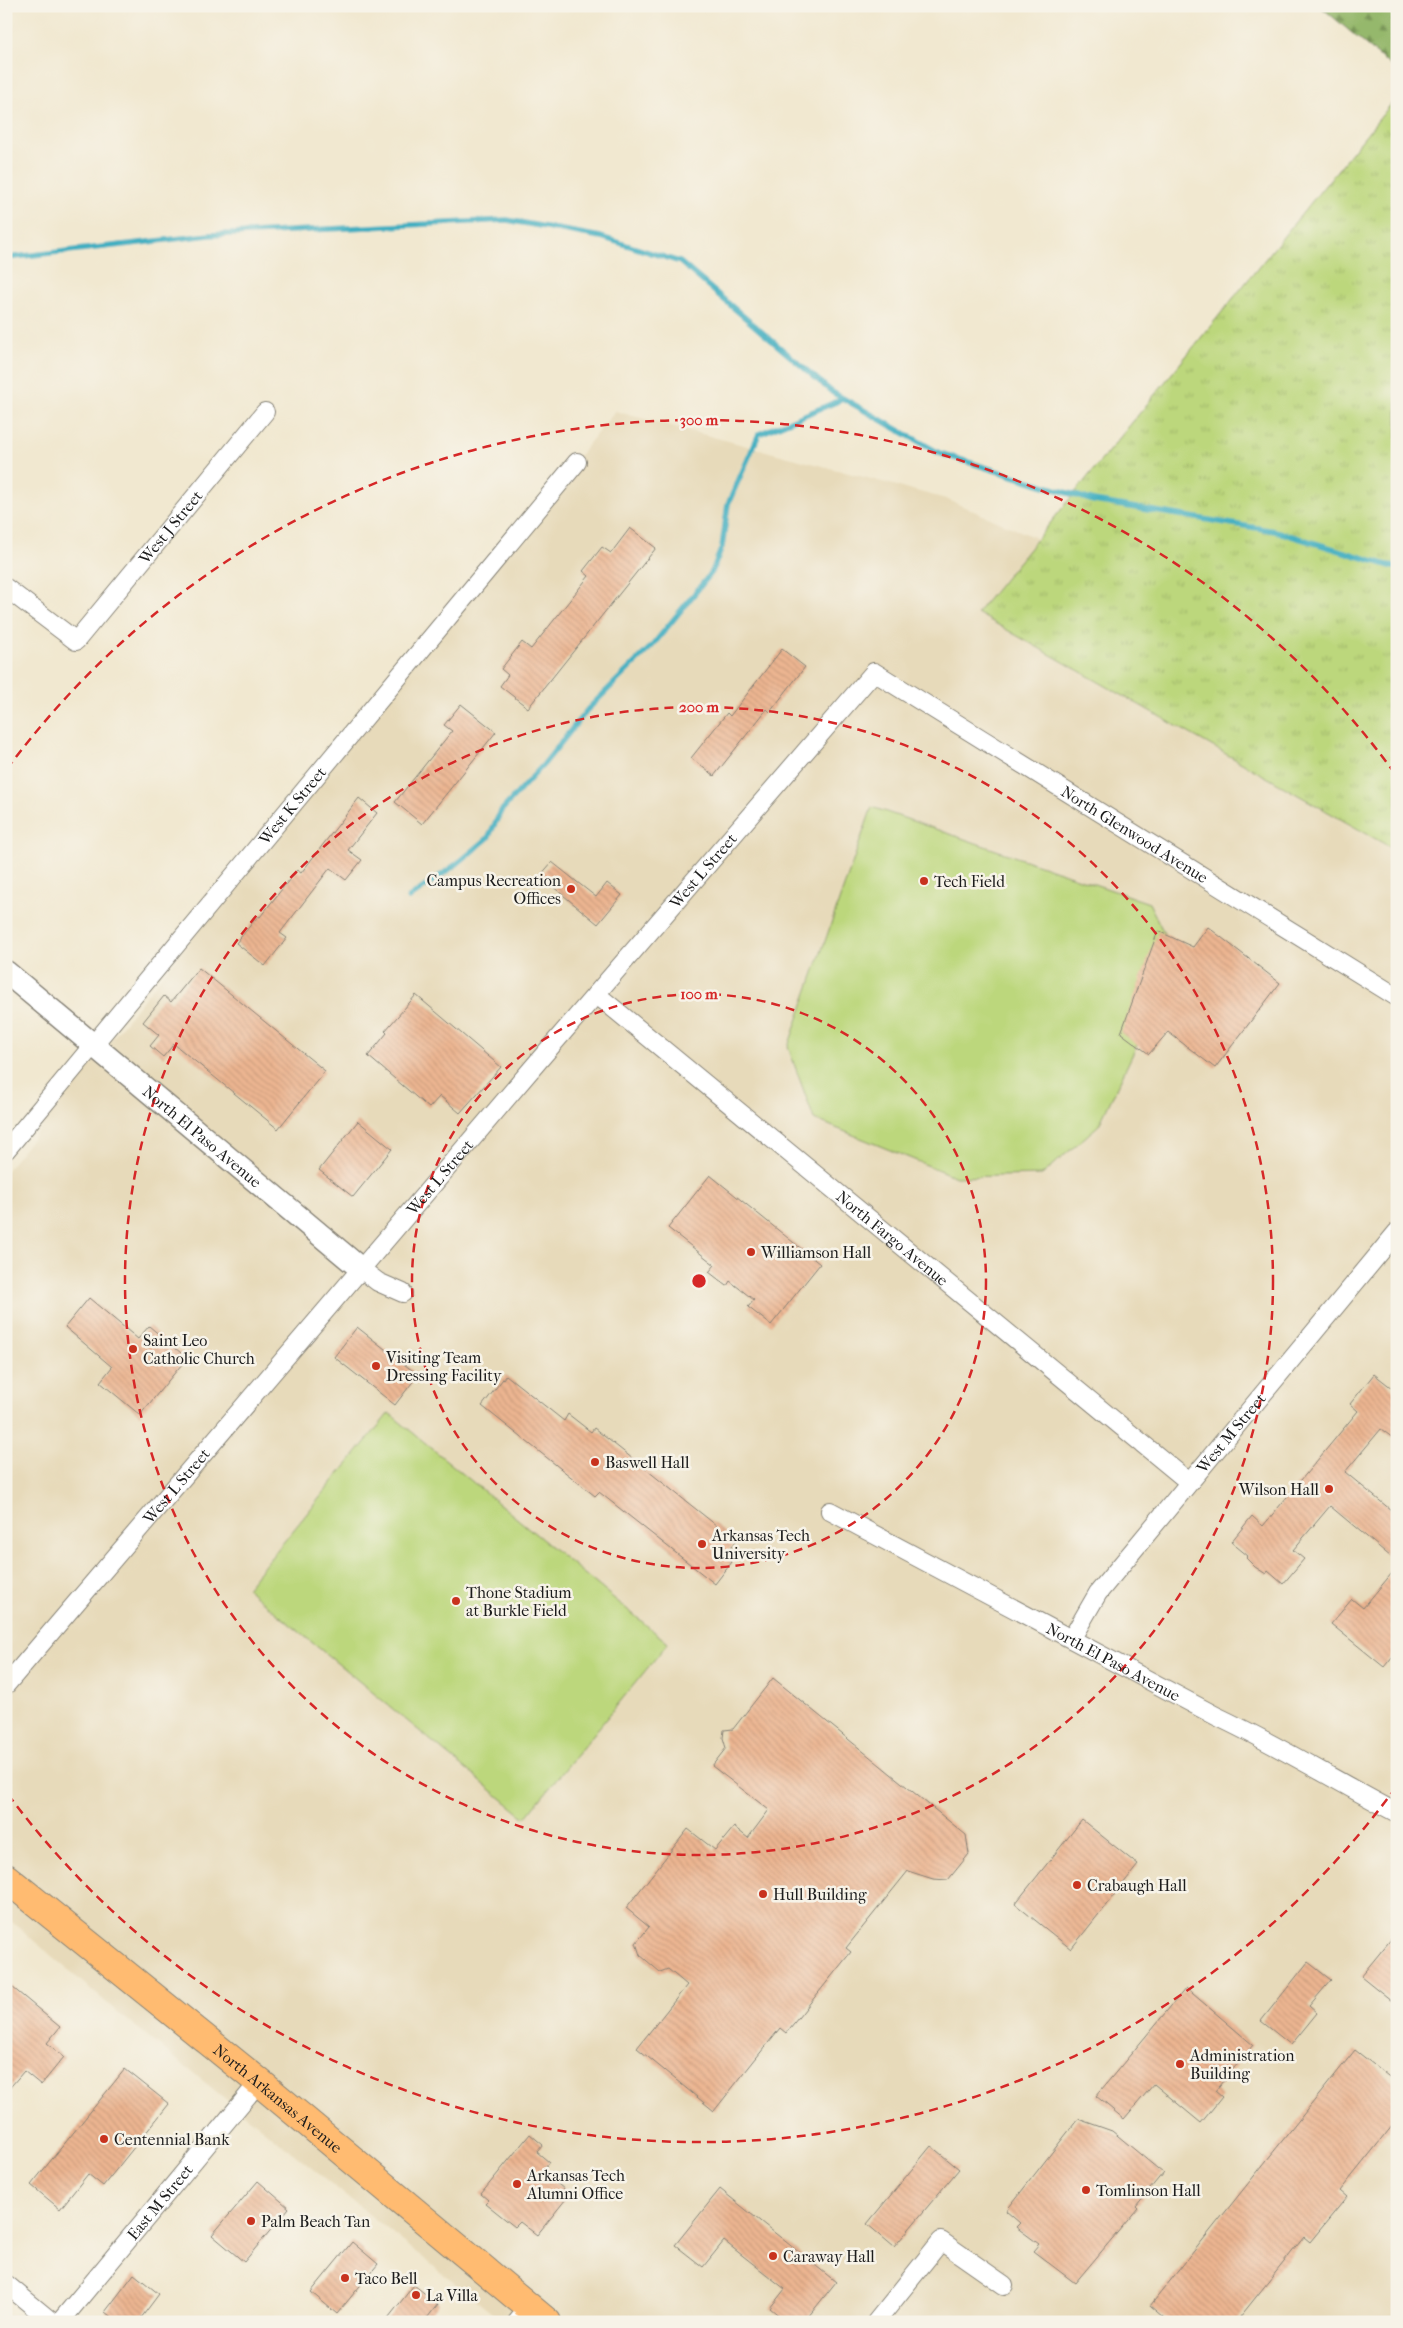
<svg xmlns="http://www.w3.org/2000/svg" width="1403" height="2328" viewBox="0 0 1403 2328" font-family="'IM FELL French Canon',serif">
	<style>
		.built { fill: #e7daba }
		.grass { fill: url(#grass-tufts); stroke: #6c7a4c }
		.forest { fill: url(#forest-firs); stroke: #586a44 }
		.park { fill: #bcd77c; stroke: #6c7a4c }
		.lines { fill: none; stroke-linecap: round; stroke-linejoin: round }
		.stream { stroke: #43afc1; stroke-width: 5.5 }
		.building { fill: url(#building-back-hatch) }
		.minor-casing { stroke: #868276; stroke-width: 20 }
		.tertiary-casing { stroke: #868276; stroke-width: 25 }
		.trunk-casing { stroke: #868276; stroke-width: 30 }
		.minor { stroke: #fff; stroke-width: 18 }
		.tertiary { stroke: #fff; stroke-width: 22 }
		.trunk { stroke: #ffbb71; stroke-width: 28 }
		.ring { fill: none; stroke: #d62828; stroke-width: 2.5; stroke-dasharray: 9 6 }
		.poi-dot { fill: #c8321e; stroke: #f7f3e8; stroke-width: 2 }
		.labels { text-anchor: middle; stroke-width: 5; stroke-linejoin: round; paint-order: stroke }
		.street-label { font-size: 16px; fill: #1c1c1c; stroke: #f7f3e8 }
		.poi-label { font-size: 16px; fill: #1c1c1c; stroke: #f7f3e8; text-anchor: start }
		.centre { fill: #d62828; stroke: #f7f3e8; stroke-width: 2.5 }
		.ring-label { font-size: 15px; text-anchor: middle; font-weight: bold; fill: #d62828; stroke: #f7f3e8; stroke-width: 5; stroke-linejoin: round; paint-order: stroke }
	</style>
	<defs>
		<pattern id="grass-tufts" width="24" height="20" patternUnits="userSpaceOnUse" patternTransform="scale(1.25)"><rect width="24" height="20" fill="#bcd77c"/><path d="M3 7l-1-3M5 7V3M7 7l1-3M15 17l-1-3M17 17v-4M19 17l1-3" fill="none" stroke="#a1b86b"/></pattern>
		<pattern id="forest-firs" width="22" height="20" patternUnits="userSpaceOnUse" patternTransform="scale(1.25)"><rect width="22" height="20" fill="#95b86c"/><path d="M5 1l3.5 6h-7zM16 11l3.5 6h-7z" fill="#799558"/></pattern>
		<pattern id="building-back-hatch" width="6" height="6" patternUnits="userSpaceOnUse" patternTransform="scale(1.25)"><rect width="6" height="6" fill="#ecb591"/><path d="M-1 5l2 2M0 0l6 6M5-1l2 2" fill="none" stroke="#ca9b7c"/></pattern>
	</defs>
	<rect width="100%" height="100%" fill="#f7f3e8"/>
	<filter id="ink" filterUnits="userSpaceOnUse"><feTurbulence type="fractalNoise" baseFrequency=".02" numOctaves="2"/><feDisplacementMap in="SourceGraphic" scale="10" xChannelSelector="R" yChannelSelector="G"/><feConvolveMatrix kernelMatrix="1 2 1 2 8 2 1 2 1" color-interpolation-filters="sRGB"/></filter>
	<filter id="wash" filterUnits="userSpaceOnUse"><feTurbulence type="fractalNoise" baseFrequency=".0096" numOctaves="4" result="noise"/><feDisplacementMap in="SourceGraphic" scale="20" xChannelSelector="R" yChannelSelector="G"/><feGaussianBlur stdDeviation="1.12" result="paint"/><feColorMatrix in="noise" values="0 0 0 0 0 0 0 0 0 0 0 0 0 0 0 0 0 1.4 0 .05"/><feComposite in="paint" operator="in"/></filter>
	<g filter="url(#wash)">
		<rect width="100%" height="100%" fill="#f1e8d0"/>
		<path class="built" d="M615,411L946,499L1045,542L1397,777V2322H503L115,2010L6,1917V1171Z"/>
		<path class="grass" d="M1397,97V851L977,613Z"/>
		<path class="forest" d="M1320,6H1397V71Z"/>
		<g class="park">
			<path d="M872,807L1149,903L1165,935L1146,1026L1099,1125L1042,1175L956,1177L814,1119L788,1047Z"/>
			<path d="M389,1413L668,1643L525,1818L246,1588Z"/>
		</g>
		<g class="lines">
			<g class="stream">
				<path d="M6,258L210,235L507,220L601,237L680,262L832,392L939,453L1094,501L1275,531L1397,568"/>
				<path d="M409,898L458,863L488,838L501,811L544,764L588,709L652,646L712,572L722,547L728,504L759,434L843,399"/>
			</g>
		</g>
		<g id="blocks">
			<g class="building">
				<path d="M630,528L656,548L528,708L500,686L508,675L501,669L522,642L531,649L589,576L583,571L602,547L611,553Z"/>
				<path d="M782,649L805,667L770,712L767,709L714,776L691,758L727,713L730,716Z"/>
				<path d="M461,704L496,732L422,824L395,802L452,731L444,725Z"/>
				<path d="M359,798L377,813L348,850L362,860L346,880L330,868L280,933L287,938L265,966L236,943L258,916L260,917L297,870L301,873Z"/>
				<path d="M552,862L596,897L607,883L622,895L598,924L540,876Z"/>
				<path d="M1208,927L1280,983L1215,1068L1168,1032L1149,1054L1121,1033L1158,931L1193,947Z"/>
				<path d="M199,968L325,1071L278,1129L174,1044L163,1057L150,1046L159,1035L143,1022L164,996L171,1002Z"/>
				<path d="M416,995L501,1067L460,1113L440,1096L429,1108L368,1056L387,1033L385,1031Z"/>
				<path d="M358,1121L392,1149L353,1197L319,1170Z"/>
				<path d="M710,1175L820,1264L771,1325L748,1307L754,1300L730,1281L727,1286L709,1272L715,1265L668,1228Z"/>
				<path d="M89,1298L138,1339L149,1326L187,1358L140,1415L100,1382L112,1367L65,1327Z"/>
				<path d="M357,1327L418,1375L395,1405L334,1357Z"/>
				<path d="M1374,1374L1397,1392V1441L1381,1429L1345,1472L1397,1515V1562L1330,1506L1293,1550L1304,1559L1283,1584L1268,1571L1266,1574L1255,1567L1246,1558L1248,1556L1231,1542L1252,1516L1263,1526L1358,1411L1350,1404Z"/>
				<path d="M506,1375L564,1421L568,1414L591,1432L594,1428L736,1541L724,1556L732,1562L715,1584L599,1492L595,1496L482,1406Z"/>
				<path d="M1397,1567V1651L1384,1667L1331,1624L1352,1599L1363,1608Z"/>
				<path d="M773,1678L966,1835L969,1854L948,1880L933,1879L908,1871L846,1948L851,1952L786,2033L780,2028L714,2111L637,2048L687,1985L668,1969L660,1972L640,1955L636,1943L649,1927L626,1908L688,1829L715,1850L734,1827L748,1838L769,1810L712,1766L726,1748L723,1738L724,1730L733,1729Z"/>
				<path d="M1082,1820L1138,1865L1071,1949L1015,1904Z"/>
				<path d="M1397,1932V2005L1361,1976Z"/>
				<path d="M1308,1962L1331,1980L1309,2006L1317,2013L1291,2045L1261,2021Z"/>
				<path d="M6,1982L60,2027L47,2043L64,2057L41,2085L24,2071L6,2092Z"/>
				<path d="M1186,1988L1253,2045L1215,2091L1222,2097L1201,2123L1154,2084L1124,2119L1096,2096Z"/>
				<path d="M1355,2050L1397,2083V2120L1340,2191L1347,2197L1310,2242L1304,2237L1236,2322H1169L1150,2306Z"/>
				<path d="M125,2069L169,2104L103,2186L88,2174L60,2209L31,2185Z"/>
				<path d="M1078,2119L1112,2131L1163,2173L1136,2206L1138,2208L1075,2283L1033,2251L1039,2244L1016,2227L1020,2223L1006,2211Z"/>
				<path d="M530,2134L543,2145L537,2152L549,2162L542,2171L570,2194L537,2235L520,2222L515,2227L485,2203L488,2200L481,2194Z"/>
				<path d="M931,2146L959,2169L894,2247L867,2224Z"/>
				<path d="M258,2181L289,2208L244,2262L212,2235Z"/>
				<path d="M720,2189L836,2282L804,2322H787L770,2308L785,2289L724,2241L703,2267L675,2245Z"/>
				<path d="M352,2242L378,2264L337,2314L311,2292Z"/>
				<path d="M134,2274L159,2294L138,2322H118L105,2312Z"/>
				<path d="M414,2285L438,2304L424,2322H385Z"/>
			</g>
		</g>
	</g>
	<g filter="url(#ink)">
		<use href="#blocks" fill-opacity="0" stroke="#868276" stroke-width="1"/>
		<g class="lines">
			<defs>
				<g id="minor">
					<path id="s1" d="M6,588L76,641L265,412"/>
					<path id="s2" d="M596,994L1189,1482"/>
					<path id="s3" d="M6,1150L577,462"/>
					<path d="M361,1269L378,1282L403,1293"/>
					<path id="s4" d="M830,1511L1216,1716C1278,1745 1336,1781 1397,1813"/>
					<path id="s5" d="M1072,1638L1098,1593L1397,1232"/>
					<path id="s6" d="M6,1685L541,1058L874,672L1397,997"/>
					<path d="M6,2284L52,2322"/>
					<path id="s7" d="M60,2322L259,2082"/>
					<path d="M517,2322L529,2307"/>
					<path d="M876,2322L941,2241L1004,2285"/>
				</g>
				<g id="tertiary">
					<path id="s8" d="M6,972L361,1269"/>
				</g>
				<g id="trunk">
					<path id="s9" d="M6,1878L259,2082L547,2322"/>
				</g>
			</defs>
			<use href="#minor" class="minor-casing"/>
			<use href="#tertiary" class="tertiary-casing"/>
			<use href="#trunk" class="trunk-casing"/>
			<use href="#minor" class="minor"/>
			<use href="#tertiary" class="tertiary"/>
			<use href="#trunk" class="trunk"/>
		</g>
	</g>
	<g class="ring">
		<circle cx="699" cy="1281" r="287"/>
		<circle cx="699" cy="1281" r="574"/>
		<path d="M1396 1787A861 861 0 0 1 7 1793M7 769A861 861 0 0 1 1396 775"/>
	</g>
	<g class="poi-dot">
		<circle cx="924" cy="881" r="5"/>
		<circle cx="571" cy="889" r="5"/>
		<circle cx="751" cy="1252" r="5"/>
		<circle cx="133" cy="1349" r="5"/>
		<circle cx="376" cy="1366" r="5"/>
		<circle cx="595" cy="1462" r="5"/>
		<circle cx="1329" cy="1489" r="5"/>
		<circle cx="702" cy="1544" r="5"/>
		<circle cx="456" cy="1601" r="5"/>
		<circle cx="1077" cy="1885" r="5"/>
		<circle cx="763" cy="1894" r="5"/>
		<circle cx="1180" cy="2064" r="5"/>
		<circle cx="104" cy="2139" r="5"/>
		<circle cx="517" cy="2184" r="5"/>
		<circle cx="1086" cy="2190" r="5"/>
		<circle cx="251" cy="2221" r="5"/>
		<circle cx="773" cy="2256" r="5"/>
		<circle cx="345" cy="2278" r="5"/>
		<circle cx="416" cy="2295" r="5"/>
	</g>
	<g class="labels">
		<g class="street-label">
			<text dy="6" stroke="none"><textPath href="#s1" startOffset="236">West J Street</textPath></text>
			<text dy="6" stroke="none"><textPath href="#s3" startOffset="448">West K Street</textPath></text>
			<text dy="6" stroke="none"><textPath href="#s6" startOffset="1641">North Glenwood Avenue</textPath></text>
			<text dy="6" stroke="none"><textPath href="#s6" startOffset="1072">West L Street</textPath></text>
			<text dy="6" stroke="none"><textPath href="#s8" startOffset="256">North El Paso Avenue</textPath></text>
			<text dy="6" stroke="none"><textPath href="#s6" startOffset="668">West L Street</textPath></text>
			<text dy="6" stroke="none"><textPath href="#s2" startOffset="384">North Fargo Avenue</textPath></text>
			<text dy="6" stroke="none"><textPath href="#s5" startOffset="260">West M Street</textPath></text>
			<text dy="6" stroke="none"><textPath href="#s6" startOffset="262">West L Street</textPath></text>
			<text dy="6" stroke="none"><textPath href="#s4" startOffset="321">North El Paso Avenue</textPath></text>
			<text dy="6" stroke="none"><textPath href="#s9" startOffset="350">North Arkansas Avenue</textPath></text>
			<text dy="6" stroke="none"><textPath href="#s7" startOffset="156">East M Street</textPath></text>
		</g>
		<g class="poi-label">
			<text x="561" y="886" text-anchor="end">Campus Recreation<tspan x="561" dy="18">Offices</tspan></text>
			<text x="934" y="887">Tech Field</text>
			<text x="761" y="1258">Williamson Hall</text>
			<text x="143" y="1346">Saint Leo<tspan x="143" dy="18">Catholic Church</tspan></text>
			<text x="386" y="1363">Visiting Team<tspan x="386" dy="18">Dressing Facility</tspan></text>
			<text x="605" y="1468">Baswell Hall</text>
			<text x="1319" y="1495" text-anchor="end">Wilson Hall</text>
			<text x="712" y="1541">Arkansas Tech<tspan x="712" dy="18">University</tspan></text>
			<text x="466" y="1598">Thone Stadium<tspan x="466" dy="18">at Burkle Field</tspan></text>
			<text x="1087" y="1891">Crabaugh Hall</text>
			<text x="773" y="1900">Hull Building</text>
			<text x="1190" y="2061">Administration<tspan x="1190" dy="18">Building</tspan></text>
			<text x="114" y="2145">Centennial Bank</text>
			<text x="527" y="2181">Arkansas Tech<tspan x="527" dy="18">Alumni Office</tspan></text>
			<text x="1096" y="2196">Tomlinson Hall</text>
			<text x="261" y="2227">Palm Beach Tan</text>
			<text x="783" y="2262">Caraway Hall</text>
			<text x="355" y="2284">Taco Bell</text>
			<text x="426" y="2301">La Villa</text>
		</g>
	</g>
	<circle cx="699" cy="1281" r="8" class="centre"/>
	<g class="ring-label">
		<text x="699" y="425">300 m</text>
		<text x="699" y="712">200 m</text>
		<text x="699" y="999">100 m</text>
	</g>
	<rect width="1403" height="2328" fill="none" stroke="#f7f3e8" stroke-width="25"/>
</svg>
